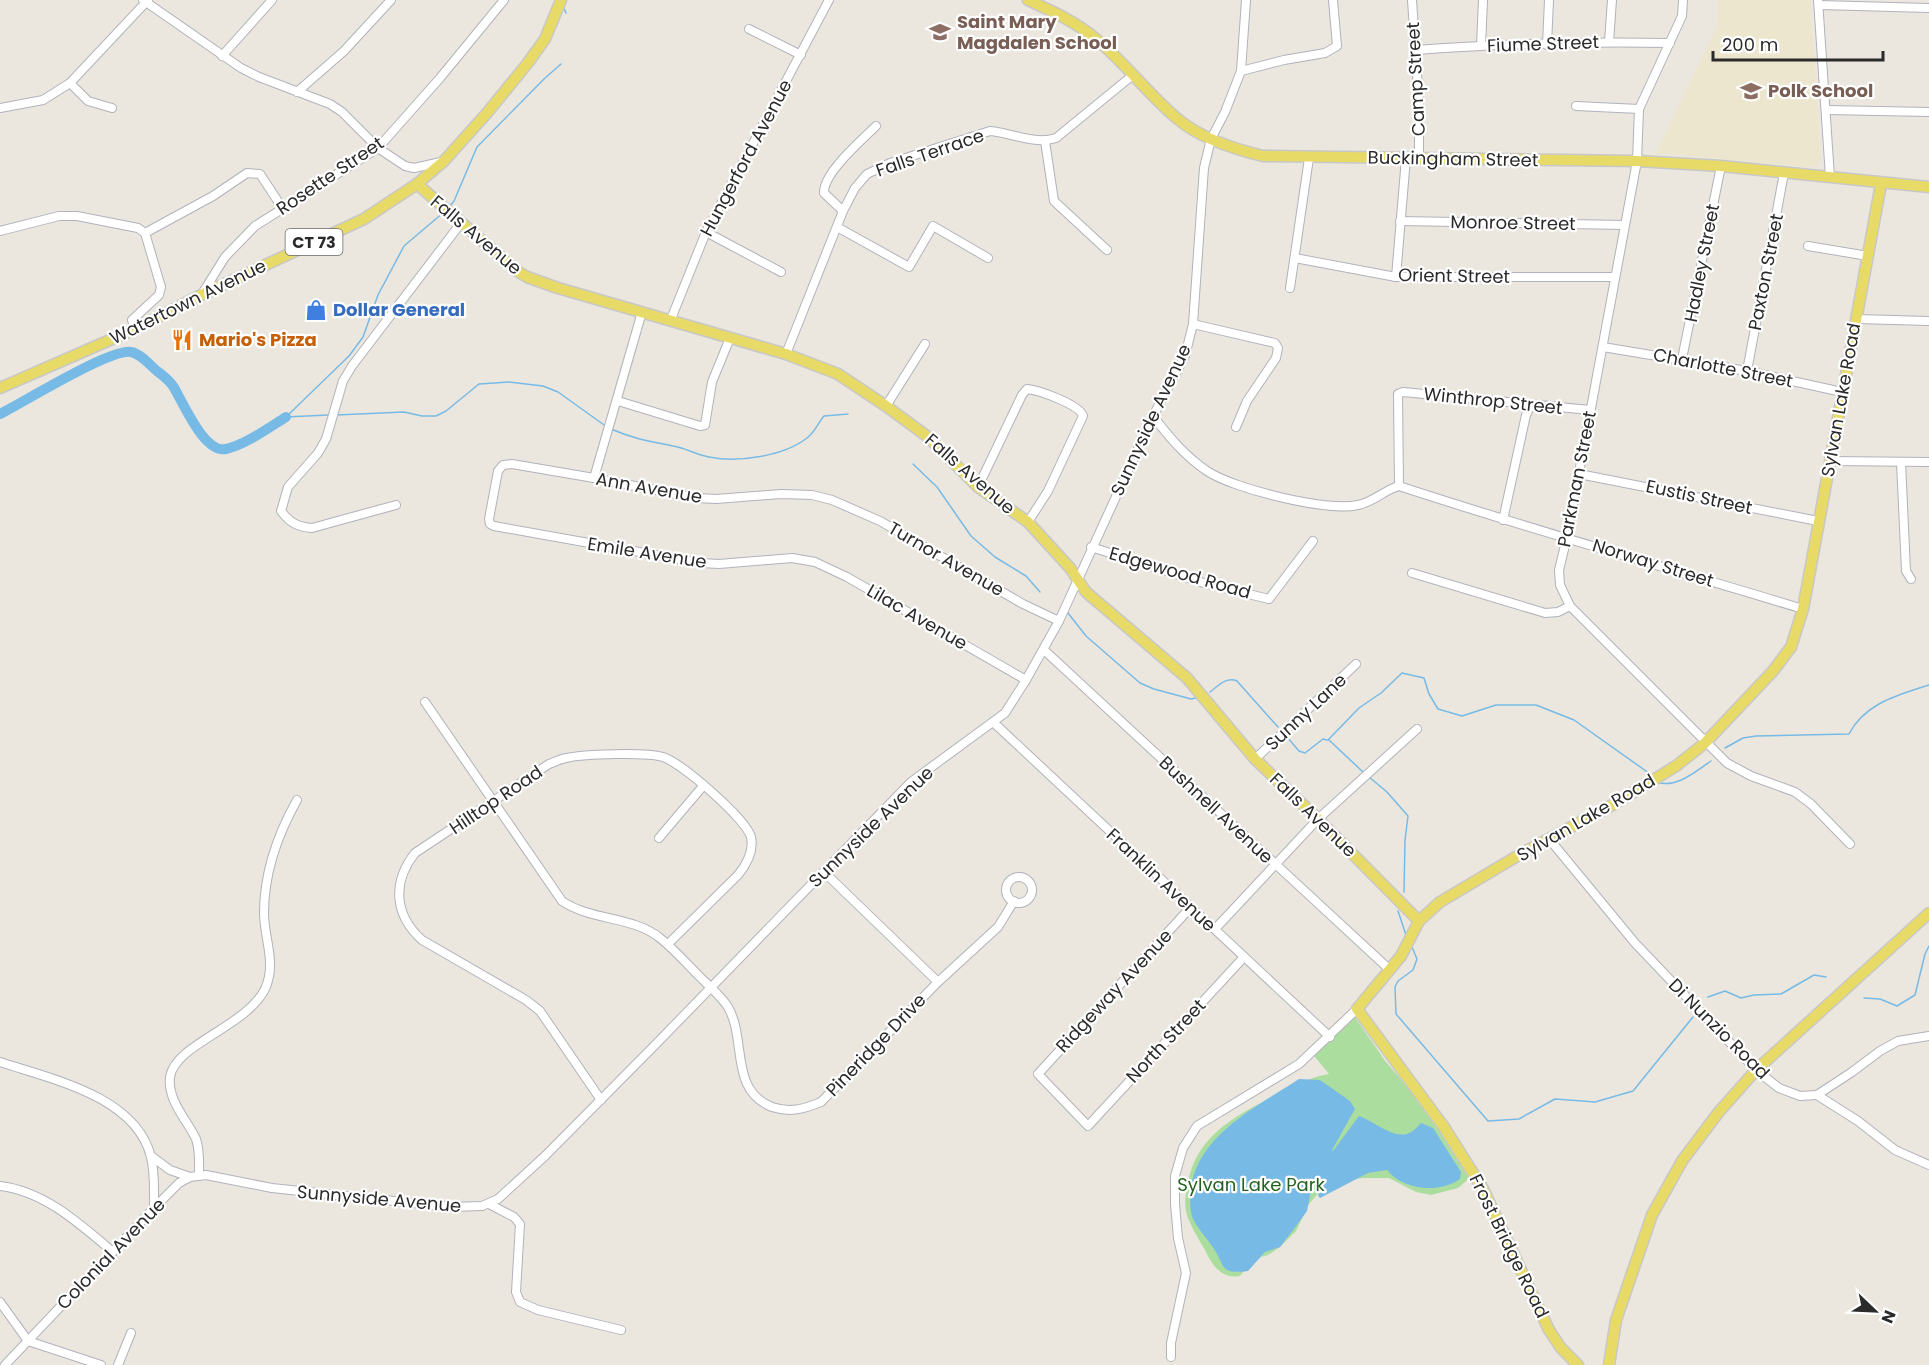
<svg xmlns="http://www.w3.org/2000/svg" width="1929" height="1365" viewBox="0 0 1929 1365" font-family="Poppins,sans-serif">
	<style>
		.education { fill: #ece6ce }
		.green { fill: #abde9e }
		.water { fill: #78bae6 }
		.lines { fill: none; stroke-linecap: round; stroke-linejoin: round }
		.stream { stroke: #78bae6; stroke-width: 1.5 }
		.river { stroke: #78bae6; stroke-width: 10 }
		.minor-casing { stroke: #b1b2bd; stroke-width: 10 }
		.major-casing { stroke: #c8c8c8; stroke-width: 13 }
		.minor { stroke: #fff; stroke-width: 8 }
		.major { stroke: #e7da67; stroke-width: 10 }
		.labels { text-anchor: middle; stroke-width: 4.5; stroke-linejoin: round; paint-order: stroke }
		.shield { fill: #fff; stroke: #6a6a6a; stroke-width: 1.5 }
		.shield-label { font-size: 16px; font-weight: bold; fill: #2a2a2a }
		.education-label { font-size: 18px; font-weight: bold; fill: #785e54; stroke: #fff; text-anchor: start }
		.street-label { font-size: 18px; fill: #2a2a2a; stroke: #fff }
		.shop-label { font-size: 18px; font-weight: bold; fill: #366cbe; stroke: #fff; text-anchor: start }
		.food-label { font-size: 18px; font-weight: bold; fill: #c56008; stroke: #fff; text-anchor: start }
		.park-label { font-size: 18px; fill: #24631f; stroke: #fff }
	</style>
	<rect width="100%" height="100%" fill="#ebe7de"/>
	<path class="education" d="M1718,0H1810L1821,159L1817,166L1804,167L1666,154L1655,155L1717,27Z"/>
	<path class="green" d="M1354,1016L1386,1062L1436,1120L1473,1175L1458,1188L1431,1195L1416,1192L1389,1178H1363L1338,1181L1322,1189L1309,1204L1296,1231L1280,1247L1268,1255L1253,1259L1240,1276C1223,1279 1213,1267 1206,1252C1200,1241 1188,1223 1186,1211C1184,1203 1186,1192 1188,1183C1196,1136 1235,1116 1274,1096C1292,1087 1309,1077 1329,1074L1311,1052Z"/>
	<path class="water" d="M1299,1079L1320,1080L1350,1101L1355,1109L1332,1150L1333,1151L1359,1116C1374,1121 1394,1140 1409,1133C1413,1132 1418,1126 1421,1123L1433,1128L1461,1172L1460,1179C1439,1194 1403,1190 1387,1170L1368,1173L1320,1198L1318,1196L1322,1182L1318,1178L1311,1190L1307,1211L1297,1225L1280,1247L1265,1252L1248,1271C1218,1275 1226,1265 1212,1246C1206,1237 1198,1229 1193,1219C1189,1209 1190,1198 1191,1187C1199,1134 1258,1106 1299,1079Z"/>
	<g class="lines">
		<g class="stream">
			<path d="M563,6L566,13"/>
			<path d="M449,207L454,201L477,147L544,79L561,64"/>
			<path d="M336,415L404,412L422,416H436L446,411L479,384L509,382L543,386L558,392L607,427"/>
			<path d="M287,416L349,356L363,337L378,295L404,246L444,212"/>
			<path d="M286,417L328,415"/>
			<path d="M611,429C634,439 649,441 673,446C686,448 697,455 709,457C738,463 784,456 807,438C815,432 818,423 824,416L848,414"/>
			<path d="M913,464L937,487L971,536L995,557L1026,576L1040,592"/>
			<path d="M1068,613L1086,636L1140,683L1154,689L1191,699L1196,698"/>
			<path d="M1210,692C1218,686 1227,676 1237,681L1278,727"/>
			<path d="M1287,737L1299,751L1305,753L1323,739L1327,740"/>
			<path d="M1328,740L1359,708L1381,693L1402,673L1424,678L1429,694L1438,709L1462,716L1496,705H1536L1574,720L1653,776"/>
			<path d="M1329,740L1363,772"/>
			<path d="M1725,748L1743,738L1756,736L1849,734C1865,703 1898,695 1929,685"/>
			<path d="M1369,777L1387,792L1408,816L1405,840L1404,892"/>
			<path d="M1657,782C1676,789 1696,771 1711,761"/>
			<path d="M1398,911L1406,935"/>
			<path d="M1412,947L1417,959L1413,970L1398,981L1395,987L1396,1014L1488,1121L1519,1119L1555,1099L1595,1102L1633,1091L1693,1017"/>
			<path d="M1708,997L1725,991L1741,998L1754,995L1781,994L1814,975L1826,977"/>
			<path d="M1864,998L1880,999L1897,1006L1915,995L1925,954L1929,946"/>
		</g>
		<path class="river" d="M0,414C24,402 111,348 131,352C141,354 149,364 157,371C162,375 169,380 173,386C183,402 204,454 226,449C245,445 270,427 286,417"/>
		<defs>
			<g id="minor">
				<path d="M143,0L241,68L259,77L330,104L342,112L378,148L405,166L414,168L441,162"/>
				<path d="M1412,0L1419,104V159"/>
				<path d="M1683,0L1682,16L1639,109L1637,161L1567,537L1559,570L1560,585L1570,606L1727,763L1751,776L1795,792L1811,804L1850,844"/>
				<path d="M1818,0L1830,177"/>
				<path d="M1819,5L1929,8"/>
				<path d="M749,29L801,55"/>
				<path d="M1609,42L1612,0"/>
				<path d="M1547,45L1549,0"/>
				<path d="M1481,46L1483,0"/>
				<path d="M1416,50C1501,44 1586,41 1670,43"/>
				<path d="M222,56L272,0"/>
				<path d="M1241,71L1284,60L1325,53L1337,46L1333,0"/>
				<path d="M70,83L88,101L112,108"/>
				<path d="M297,92L344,51L391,0"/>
				<path d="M1576,106L1639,109"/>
				<path d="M0,108L43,100L70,83L148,0"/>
				<path d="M1827,110L1929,112"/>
				<path d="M1045,141L1054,201L1107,250"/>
				<path d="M843,211L824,193C823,173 862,140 876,126"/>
				<path d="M1400,221L1625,225"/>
				<path d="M837,227L909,267L933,226L988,258"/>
				<path d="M0,231L59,216H77L138,228L145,233L213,196L247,173L260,174L283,209"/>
				<path d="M706,232L781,272"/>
				<path d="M1808,246L1868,256"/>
				<path d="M1295,258L1396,277H1615"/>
				<path d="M1396,277L1406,158"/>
				<path d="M1290,288L1309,158"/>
				<path d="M202,294L225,257L255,226L378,148L440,78L504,0"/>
				<path d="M671,319L706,232L829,0"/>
				<path d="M1856,319L1929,321"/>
				<path d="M1193,324L1275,343L1278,348L1276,358L1247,401L1236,427"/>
				<path d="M135,329L132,320L159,295L161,287L145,233"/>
				<path d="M1603,347L1747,371L1842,392"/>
				<path d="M786,354L843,211L855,188L867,174L890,163L990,131C1013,133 1034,145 1056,138L1133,75"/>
				<path d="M1682,359L1721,166"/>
				<path d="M1747,371L1784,173"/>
				<path d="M618,401L700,426L705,425L712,382L730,338"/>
				<path d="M886,406L925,344"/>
				<path d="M1153,416C1169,437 1185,456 1207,471C1234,489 1327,512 1358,505C1374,502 1384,490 1399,486"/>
				<path d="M1831,461L1929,462"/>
				<path d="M1901,462L1906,571L1911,579"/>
				<path d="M1579,474L1818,521"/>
				<path d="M594,478L642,312"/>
				<path d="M1399,486C1533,530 1668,568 1803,609"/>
				<path d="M1399,486L1398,394L1403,392L1590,410"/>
				<path d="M978,487L1022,395L1027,389C1039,390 1080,405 1083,416L1048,491L1028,522"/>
				<path d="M396,505L312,528C298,527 290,523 281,511L288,487L318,453L326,439L343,381L352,366L461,223"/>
				<path d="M1503,520L1526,415L1531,405"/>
				<path d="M1091,547L1207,584L1269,599L1313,541"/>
				<path d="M1412,573L1545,613L1558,612L1570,606"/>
				<path d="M1044,650L1389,969"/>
				<path d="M1026,680L847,577L815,562L792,558L719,564L701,563L494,526L490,524L489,519L498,471L503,465L512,464L594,478L697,498L716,499L781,494L812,495L832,500L880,521L1023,604L1059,621"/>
				<path d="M425,702L562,901C591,921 633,916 660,938C675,950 687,964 700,977C709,986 721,996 728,1007C747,1040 729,1090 772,1107C790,1113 804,1109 821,1102L938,982L998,927L1014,901"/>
				<path d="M993,722L1330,1037"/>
				<path d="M1255,759L1356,664"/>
				<path d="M659,838L703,786"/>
				<path d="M1550,840L1635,943L1756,1070L1779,1088L1800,1096L1817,1095L1852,1072L1880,1051L1898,1041L1929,1036"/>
				<path d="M824,872L938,982"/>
				<circle cx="1019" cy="890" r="13"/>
				<path d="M1190,908L1038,1074L1088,1126L1244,957"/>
				<path d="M1215,929L1318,819L1417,729"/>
				<path d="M0,1062C51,1079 136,1096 151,1157C155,1173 154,1191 154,1208"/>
				<path d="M1817,1095L1858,1121L1895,1150L1929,1165"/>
				<path d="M601,1100L540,1011L526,1000L422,940C394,915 392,882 415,853L549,764C555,762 560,759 566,758C585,754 645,752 663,757C682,763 746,819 751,837C754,851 747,864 738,875L668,944"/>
				<path d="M151,1156L170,1170L190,1177"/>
				<path d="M199,1175C199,1164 200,1150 196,1139C187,1120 167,1100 170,1077C175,1044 246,1027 265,989C277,963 264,939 264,913C264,873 278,834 297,800"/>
				<path d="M0,1186C44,1191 80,1224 113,1252"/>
				<path d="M489,1204L514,1217L520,1224L516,1292L520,1302L538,1310L621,1330"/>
				<path d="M0,1302L28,1341L101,1365"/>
				<path d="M1171,1357V1343L1186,1273L1178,1238L1175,1204V1176L1183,1148L1197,1126L1299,1064L1357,1009"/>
				<path d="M5,1365L154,1208L179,1183L190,1177L206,1175L272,1188L451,1207L482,1206L498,1199L546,1155L656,1044L911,782L1005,713L1026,680L1059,621L1153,416L1185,356L1193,324L1204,168L1211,139L1225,112L1241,71L1246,0"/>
				<path d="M118,1365L131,1333"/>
			</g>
			<g id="major">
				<path d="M1028,0C1052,11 1076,22 1096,39C1126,63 1149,96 1179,120C1202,139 1234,149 1263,156L1637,161L1721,166L1929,187"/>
				<path d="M417,184L517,271L527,277L558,288L786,354L838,374L886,406L928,437L978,487L1028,522L1070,568L1086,592L1187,678L1255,759L1318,819L1419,921"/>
				<path d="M0,388L135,329L201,295L364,219L417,184L444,161L487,113L527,64L545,39L561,0"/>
				<path d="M1578,1365L1561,1348L1549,1330L1483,1189L1444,1127L1357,1009L1401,956L1419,921L1440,902L1519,855L1616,803L1676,766L1705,743L1773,671L1791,647L1803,609L1881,184"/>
				<path d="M1609,1365L1616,1320L1652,1215L1682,1161L1718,1113L1756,1070L1929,913"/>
			</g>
		</defs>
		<use href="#minor" class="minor-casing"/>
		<use href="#major" class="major-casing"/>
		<use href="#minor" class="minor"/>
		<use href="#major" class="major"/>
	</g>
	<defs>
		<symbol id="school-bare" viewBox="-9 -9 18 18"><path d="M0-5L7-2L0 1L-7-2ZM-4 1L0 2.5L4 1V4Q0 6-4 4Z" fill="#8d6e63" stroke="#fff" stroke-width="2.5" paint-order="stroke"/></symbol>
		<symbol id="shop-bare" viewBox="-9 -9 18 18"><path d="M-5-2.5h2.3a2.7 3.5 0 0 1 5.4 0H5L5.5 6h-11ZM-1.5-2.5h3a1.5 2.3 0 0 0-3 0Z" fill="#3f7fe0" stroke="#fff" stroke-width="2.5" paint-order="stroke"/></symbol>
		<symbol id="restaurant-bare" viewBox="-9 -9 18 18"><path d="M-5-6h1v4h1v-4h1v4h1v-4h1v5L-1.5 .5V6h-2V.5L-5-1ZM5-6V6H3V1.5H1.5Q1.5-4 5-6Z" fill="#e8710a" stroke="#fff" stroke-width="2.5" paint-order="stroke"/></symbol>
	</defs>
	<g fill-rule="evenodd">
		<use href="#school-bare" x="925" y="17" width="30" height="30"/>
		<use href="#school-bare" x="1736" y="76" width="30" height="30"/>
		<use href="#shop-bare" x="301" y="295" width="30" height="30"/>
		<use href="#restaurant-bare" x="167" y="325" width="30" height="30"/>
	</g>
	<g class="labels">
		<rect class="shield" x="285.5" y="229" width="57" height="26" rx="4.5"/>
		<g class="shield-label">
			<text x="314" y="248">CT 73</text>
		</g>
		<g class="education-label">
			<text x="957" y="28">Saint Mary<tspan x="957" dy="21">Magdalen School</tspan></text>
			<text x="1768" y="97">Polk School</text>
		</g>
		<g class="street-label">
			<text transform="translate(1543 44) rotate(-2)" y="6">Fiume Street</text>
			<text transform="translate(1416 79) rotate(-93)" y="6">Camp Street</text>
			<text transform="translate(930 153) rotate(-19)" y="6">Falls Terrace</text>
			<text transform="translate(746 158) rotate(-62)" y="6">Hungerford Avenue</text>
			<text transform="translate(1453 159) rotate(1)" y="6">Buckingham Street</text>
			<text transform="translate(330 176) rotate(-34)" y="6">Rosette Street</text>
			<text transform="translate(1513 223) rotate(1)" y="6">Monroe Street</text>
			<text transform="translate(476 235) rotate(40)" y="6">Falls Avenue</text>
			<text transform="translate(1702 263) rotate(-79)" y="6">Hadley Street</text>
			<text transform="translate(1766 272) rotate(-79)" y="6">Paxton Street</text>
			<text transform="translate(1454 276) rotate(1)" y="6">Orient Street</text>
			<text transform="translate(188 302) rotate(-26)" y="6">Watertown Avenue</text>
			<text transform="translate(1723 368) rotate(11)" y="6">Charlotte Street</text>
			<text transform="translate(1841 400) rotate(-80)" y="6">Sylvan Lake Road</text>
			<text transform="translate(1493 401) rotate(6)" y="6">Winthrop Street</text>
			<text transform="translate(1151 420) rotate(-65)" y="6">Sunnyside Avenue</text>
			<text transform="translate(970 474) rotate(41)" y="6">Falls Avenue</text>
			<text transform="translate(1577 479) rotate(-79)" y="6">Parkman Street</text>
			<text transform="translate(649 488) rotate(10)" y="6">Ann Avenue</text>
			<text transform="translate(1699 497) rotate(12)" y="6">Eustis Street</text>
			<text transform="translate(647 553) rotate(9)" y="6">Emile Avenue</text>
			<text transform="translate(946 559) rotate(30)" y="6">Turnor Avenue</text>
			<text transform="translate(1653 563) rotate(17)" y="6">Norway Street</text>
			<text transform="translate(1180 573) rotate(16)" y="6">Edgewood Road</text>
			<text transform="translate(917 617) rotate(30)" y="6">Lilac Avenue</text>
			<text transform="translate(1306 712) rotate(-43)" y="6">Sunny Lane</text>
			<text transform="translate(496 800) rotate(-34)" y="6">Hilltop Road</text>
			<text transform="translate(1216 810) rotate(43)" y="6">Bushnell Avenue</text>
			<text transform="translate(1313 815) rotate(44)" y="6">Falls Avenue</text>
			<text transform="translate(1586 818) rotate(-30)" y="6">Sylvan Lake Road</text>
			<text transform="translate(871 827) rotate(-44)" y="6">Sunnyside Avenue</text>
			<text transform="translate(1161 880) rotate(43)" y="6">Franklin Avenue</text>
			<text transform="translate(1114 991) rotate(-47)" y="6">Ridgeway Avenue</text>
			<text transform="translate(1719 1029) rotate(45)" y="6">Di Nunzio Road</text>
			<text transform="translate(1166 1041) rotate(-47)" y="6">North Street</text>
			<text transform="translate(876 1045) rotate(-46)" y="6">Pineridge Drive</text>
			<text transform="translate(379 1199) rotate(5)" y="6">Sunnyside Avenue</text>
			<text transform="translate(1509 1246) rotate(64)" y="6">Frost Bridge Road</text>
			<text transform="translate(111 1254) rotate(-46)" y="6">Colonial Avenue</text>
		</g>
		<g class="shop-label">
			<text x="333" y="316">Dollar General</text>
		</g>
		<g class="food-label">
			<text x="199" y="346">Mario's Pizza</text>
		</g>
		<g class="park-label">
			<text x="1251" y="1191">Sylvan Lake Park</text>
		</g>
	</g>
	<g transform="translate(1875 1311) rotate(113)" stroke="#ffffff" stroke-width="4.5" paint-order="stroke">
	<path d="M0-4.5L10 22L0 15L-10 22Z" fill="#2a2a2a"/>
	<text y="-9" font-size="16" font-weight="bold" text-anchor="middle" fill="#2a2a2a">N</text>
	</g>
	<path d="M1713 51v9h170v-9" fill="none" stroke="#2a2a2a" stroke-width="3"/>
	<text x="1722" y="51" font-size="18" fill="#2a2a2a" stroke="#ffffff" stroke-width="4.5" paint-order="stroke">200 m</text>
</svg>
